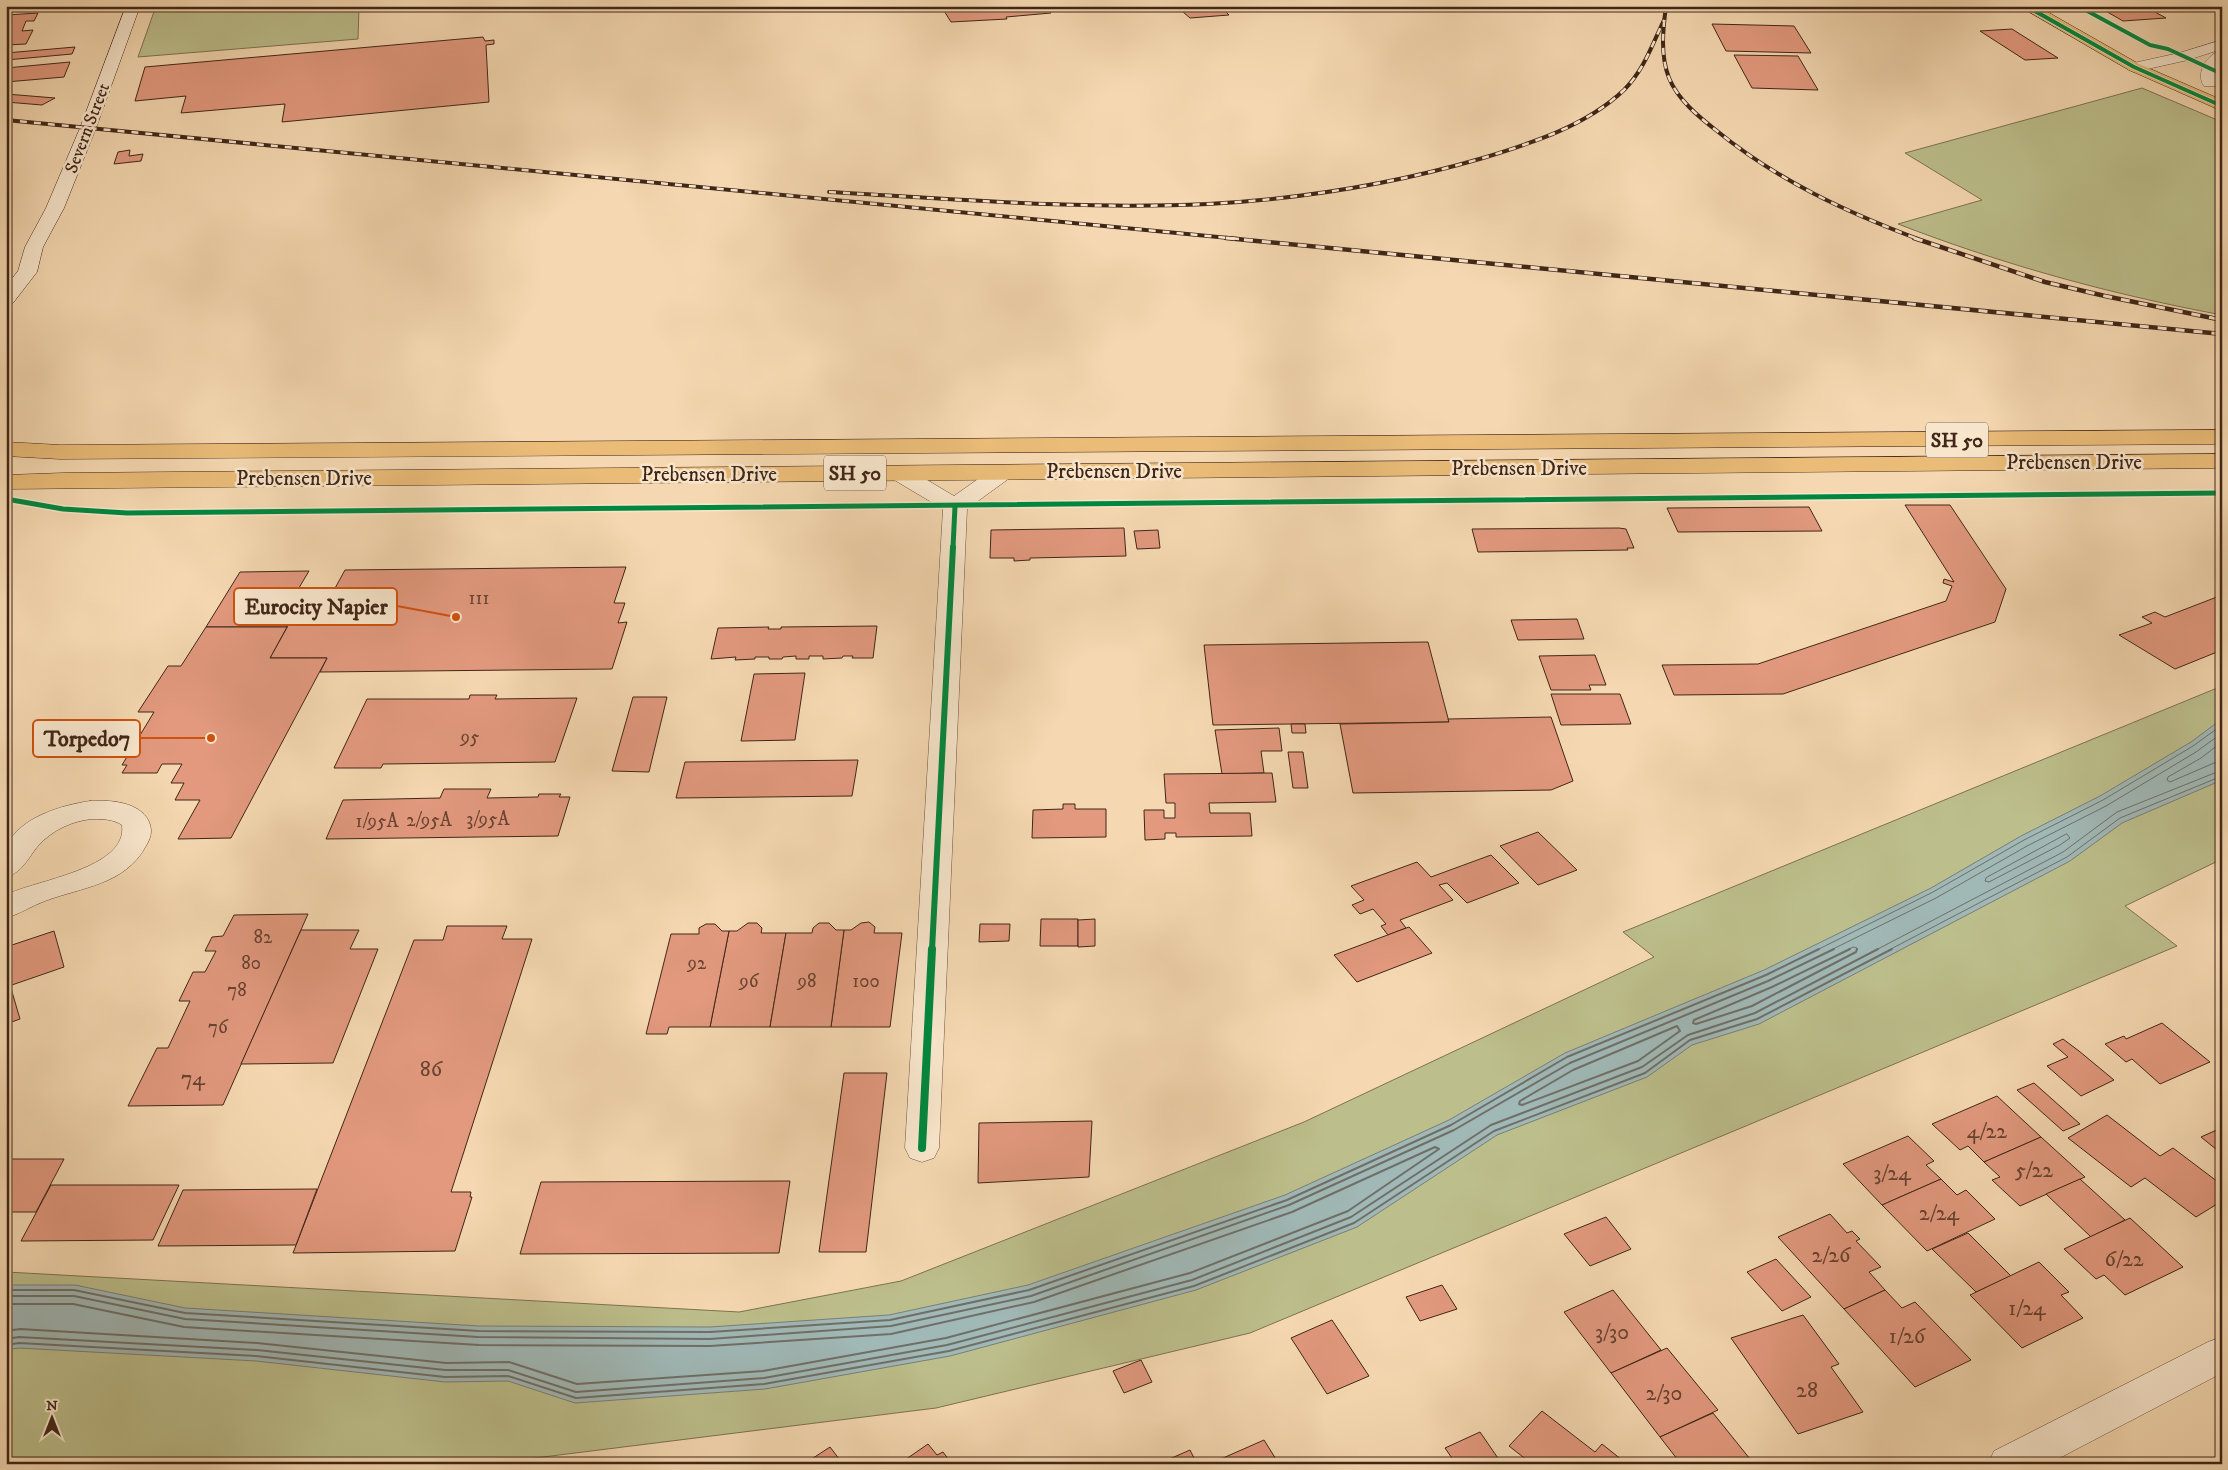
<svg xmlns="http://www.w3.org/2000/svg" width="2228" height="1470" viewBox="0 0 2228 1470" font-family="'IM FELL DW Pica',serif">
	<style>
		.green { fill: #bcbe8b; stroke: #7e7252 }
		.water { fill: #a0b8b6; stroke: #7a7e77 }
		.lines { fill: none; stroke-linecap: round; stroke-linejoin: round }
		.shore-far1 { stroke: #706f67; stroke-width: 1 }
		.shore { stroke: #706f67; stroke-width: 2 }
		.building { fill: #e2997e; stroke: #402618 }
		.street-casing { stroke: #6d523e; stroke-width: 1 }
		.secondary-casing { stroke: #402618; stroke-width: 1 }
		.primary-casing { stroke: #402618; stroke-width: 1 }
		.highway-casing { stroke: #402618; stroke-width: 1 }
		.street { fill: #f8e6cc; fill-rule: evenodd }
		.secondary { fill: #f8e6cc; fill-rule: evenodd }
		.primary { fill: #eabc78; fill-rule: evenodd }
		.highway { fill: #eabc78; fill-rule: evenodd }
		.rail-far1-casing { stroke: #402618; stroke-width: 4 }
		.rail-casing { stroke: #402618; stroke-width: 4.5 }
		.rail-far1 { stroke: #f8e6cc; stroke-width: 2.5; stroke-dasharray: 7; stroke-linecap: butt }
		.rail { stroke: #f8e6cc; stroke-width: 3; stroke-dasharray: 9; stroke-linecap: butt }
		.cycleway-far3-casing { stroke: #f8e6cc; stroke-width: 5.5 }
		.cycleway-far2-casing { stroke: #f8e6cc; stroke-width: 8 }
		.cycleway-far1-casing { stroke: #f8e6cc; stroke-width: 9 }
		.cycleway-casing { stroke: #f8e6cc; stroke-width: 11 }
		.cycleway-far3 { stroke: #00873e; stroke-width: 4 }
		.cycleway-far2 { stroke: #00873e; stroke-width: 5 }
		.cycleway-far1 { stroke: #00873e; stroke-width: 6 }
		.cycleway { stroke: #00873e; stroke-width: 8 }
		.labels { text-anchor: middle; stroke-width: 5; stroke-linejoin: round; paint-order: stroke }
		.far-street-label { font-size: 18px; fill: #402618; stroke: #f8e6cc }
		.number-label { font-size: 19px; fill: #684332 }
		.shield { fill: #f8e6cc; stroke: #77604e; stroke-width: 1 }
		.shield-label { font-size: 20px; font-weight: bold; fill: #402618 }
		.street-label { font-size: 21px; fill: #402618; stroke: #f8e6cc }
		.near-number-label { font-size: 22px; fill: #684332 }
		.leader { fill: none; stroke: #cf510e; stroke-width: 2 }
		.callout-dot { fill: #cf510e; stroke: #f8e6cc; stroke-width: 2 }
		.callout { fill: #f8e6cc; stroke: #cf510e; stroke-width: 2 }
		.callout-label { font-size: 22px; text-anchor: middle; font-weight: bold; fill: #402618 }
	</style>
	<rect width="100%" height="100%" fill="#f5d8b1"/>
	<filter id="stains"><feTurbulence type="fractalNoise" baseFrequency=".004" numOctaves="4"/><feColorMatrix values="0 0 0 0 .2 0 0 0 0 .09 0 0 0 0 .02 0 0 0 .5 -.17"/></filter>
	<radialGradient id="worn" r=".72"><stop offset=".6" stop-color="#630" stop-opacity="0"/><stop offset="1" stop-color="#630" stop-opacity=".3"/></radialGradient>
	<g class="green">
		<path d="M156,6H354L359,7L358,39L138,57Z"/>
		<path d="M2142,88L2222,122V315C2110,294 2004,265 1898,224L1982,200L1905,153Z"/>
		<path d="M2222,686V859L2125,906L2177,946L1250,1333L936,1408L487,1464H6V1272L739,1312L901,1281L1304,1122L1654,957L1623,932Z"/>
	</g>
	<path class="water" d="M2222,719V780L2122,823L2070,861L1759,1024L1692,1045L1647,1077L1497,1135L1357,1227L1196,1290L950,1356L765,1389L575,1403L508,1381L445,1382L256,1361L19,1348L6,1350V1285H75L185,1308L479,1326L710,1327L889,1315L1028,1285L1285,1195L1449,1120L1565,1053L1764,970L1931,888L2021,836L2100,796L2191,742Z"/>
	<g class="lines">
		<g class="shore-far1">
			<path d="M2222,742L2201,758L2168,777L2167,780L2170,782L2214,763L2222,762"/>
			<path d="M2067,834L2070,838L2060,845L1989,882L1985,881L1986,878Z"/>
			<path d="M1817,950L1933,892L2024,840L2103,800L2193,746L2222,725"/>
			<path d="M1831,950L1936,898L2027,846L2106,806L2196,752L2222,733"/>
			<path d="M1847,950L1853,947L1857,948V950"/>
			<path d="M1876,950L2063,852L2117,812L2222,770"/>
			<path d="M1889,950L2067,857L2120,818L2222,776"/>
		</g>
		<g class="shore">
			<path d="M1850,949L1772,987L1694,1020L1693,1023L1696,1024L1752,1006L1856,952L1857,949"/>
			<path d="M1677,1026L1680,1031L1638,1061L1522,1105L1519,1104L1520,1101L1573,1070Z"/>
			<path d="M6,1290H74L185,1313L479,1331L710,1332L890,1320L1029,1290L1287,1200L1451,1125L1567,1057L1766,975L1819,949"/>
			<path d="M6,1296H74L185,1319L478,1337L710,1339L891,1326L1031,1296L1289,1205L1454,1130L1570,1063L1768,981L1834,949"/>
			<path d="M6,1304H73L184,1327L479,1345L710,1346L891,1334L1034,1302L1292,1212L1435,1147L1439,1149L1348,1211L1190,1273L946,1338L763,1371L577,1384L509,1362L446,1363L257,1343L20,1329L6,1331"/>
			<path d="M6,1339L19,1337L257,1350L445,1370H508L576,1392L764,1378L947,1345L1192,1280L1351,1217L1491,1125L1642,1067L1688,1035L1755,1013L1878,949"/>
			<path d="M6,1345L19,1343L256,1356L445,1377L508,1376L576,1398L764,1384L949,1351L1194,1286L1354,1223L1494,1131L1645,1073L1690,1040L1757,1019L1892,949"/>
		</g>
	</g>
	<g class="building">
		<path d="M941,6H1046L1051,13L1006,17L1007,19L951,22Z"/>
		<path d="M2097,6H2144L2166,18L2123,21Z"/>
		<path d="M1222,8L1229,15L1190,18L1183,12Z"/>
		<path d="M38,13L34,21H26L22,31L33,30L26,44L6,45V15Z"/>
		<path d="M1712,24L1794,26L1811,53L1726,51Z"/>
		<path d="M2012,29L2058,58L2025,60L1980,31Z"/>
		<path d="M483,37L485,41L494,40V44L486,45L489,102L282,122L285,104L181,113L186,96L135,101L145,67Z"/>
		<path d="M75,47L72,54L6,60V53Z"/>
		<path d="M1734,55L1798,56L1818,90L1752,88Z"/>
		<path d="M70,62L64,77L6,82V68Z"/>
		<path d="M6,94L55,98L42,105L6,102Z"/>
		<path d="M130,150L129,156L143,154L141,161L114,164L118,152Z"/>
		<path d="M1905,505H1950L2006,589L1995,622L1783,694L1674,695L1662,665L1758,664L1946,601L1952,586L1943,583L1944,579L1954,582Z"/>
		<path d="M1809,507L1822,531L1678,532L1667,508Z"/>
		<path d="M1124,528L1126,556L1030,558V560L1014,561V558H990L991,530Z"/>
		<path d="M1619,528L1626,529L1634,548H1627L1628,550L1478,552L1472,529Z"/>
		<path d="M1158,530L1160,548L1137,549L1134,531Z"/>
		<path d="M626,567L614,603H625L618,623L627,622L612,669L320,672L327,658H270L295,613L322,612L345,570Z"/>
		<path d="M309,571L290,603H300L287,627H206L240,572Z"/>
		<path d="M2222,595V650L2175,669L2119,635L2152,623L2142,617L2155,612L2165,617Z"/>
		<path d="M1577,619L1584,639L1518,640L1511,620Z"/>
		<path d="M877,626L873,658H852L853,656H843L842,658L823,659V656H809V659H796V656L783,657L782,659H769V657H755V659L735,660L736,657L711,659L718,628L769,627L768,629H781V627Z"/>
		<path d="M206,627H287L270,658H327L231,838L178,839L200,800H175L184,783H171L182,764H162L157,773H122L127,765H122L154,712H138L168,666H181Z"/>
		<path d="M1428,642L1449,722L1213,725L1204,645Z"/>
		<path d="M1595,655L1606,685H1589L1591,690H1551L1539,656Z"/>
		<path d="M805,673L795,740L741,741L754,674Z"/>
		<path d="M1551,694H1620L1631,724L1561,725Z"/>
		<path d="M470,695H497L495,699L577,698L555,762L383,764L381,768H334L367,699H469Z"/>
		<path d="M633,697H667L649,772L612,771Z"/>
		<path d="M1551,717L1573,781L1551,790L1353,793L1340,724L1449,722L1448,719Z"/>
		<path d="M1291,724H1305L1306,733H1292Z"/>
		<path d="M1279,728L1282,751H1261L1264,773L1222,774L1215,730Z"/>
		<path d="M1288,752H1303L1308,788H1293Z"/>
		<path d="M858,760L852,796L676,798L685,762Z"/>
		<path d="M1272,773L1276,802L1209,803L1210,813H1250L1252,836L1176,837V833H1165V839L1145,840L1144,810H1164V818H1175V803H1166L1164,774Z"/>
		<path d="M444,789H491L487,798L538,797L539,794H561L559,797H570L558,836L326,839L343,800L440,798Z"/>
		<path d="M1063,804H1075V809H1106V837L1032,838L1033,810L1063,809Z"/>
		<path d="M1538,832L1577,870L1538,885L1500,846Z"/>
		<path d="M1491,855L1519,883L1467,903L1447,883L1439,885L1453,900L1400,920L1406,928L1388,935L1381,926L1386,924L1373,909L1360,914L1352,905L1364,900L1351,886L1417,862L1431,877Z"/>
		<path d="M308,914L223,1105L128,1106L157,1048H168L190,1001H179L193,972H205L216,951H205L212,937L223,936L234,915Z"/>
		<path d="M1041,919H1078V946H1040Z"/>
		<path d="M1095,919V946L1078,947V920Z"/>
		<path d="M869,922L875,927L874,933H902L890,1027H831L844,930H851L861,923Z"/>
		<path d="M748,923H757L762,928L761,933H786L770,1027H710L729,931H737Z"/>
		<path d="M819,923H829L836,930H844L831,1027H770L786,933H812L813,928Z"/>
		<path d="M706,924H715L722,931H729L710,1027H669L667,1034H646L671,934H699V928Z"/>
		<path d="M980,924H1010L1009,941L979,942Z"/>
		<path d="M447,926H507L502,939H532L451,1192H471L470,1197H472L455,1251L293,1253L414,940H443Z"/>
		<path d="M1409,927L1432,953L1357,982L1334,955Z"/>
		<path d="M301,930H359L350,949H378L333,1063L241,1064Z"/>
		<path d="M54,931L64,967L6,987V947Z"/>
		<path d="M10,985L20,1019L6,1024V987Z"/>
		<path d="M2162,1023L2210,1062L2160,1084L2132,1059L2126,1062L2105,1044L2124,1036L2126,1039Z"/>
		<path d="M2063,1039L2079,1051L2114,1080L2081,1096L2047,1066L2068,1057L2053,1044Z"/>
		<path d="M844,1073H887L866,1252H819Z"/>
		<path d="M2034,1083L2080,1124L2063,1131L2017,1090Z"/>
		<path d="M1997,1096L2041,1137L1984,1162L1968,1146L1960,1150L1932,1124Z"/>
		<path d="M2107,1115L2160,1156L2173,1148L2222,1185V1201L2196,1217L2145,1178L2131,1187L2068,1138Z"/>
		<path d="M1092,1121L1089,1177L978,1183L979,1123Z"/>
		<path d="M2221,1128H2222V1154L2201,1137Z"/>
		<path d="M1908,1136L1934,1161L1926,1165L1941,1179L1882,1205L1843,1164Z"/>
		<path d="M2041,1137L2085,1177L2020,1206L1992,1180L2000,1177L1984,1162Z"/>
		<path d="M6,1159H64L36,1212H6Z"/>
		<path d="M1941,1179L1957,1195L1966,1190L1995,1219L1927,1251L1882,1205Z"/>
		<path d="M2080,1179L2125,1220L2091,1237L2046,1194Z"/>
		<path d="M790,1181L779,1253L520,1254L541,1182Z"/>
		<path d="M51,1185H179L153,1240L21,1241Z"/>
		<path d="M317,1189L296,1245L158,1246L183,1190Z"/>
		<path d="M1830,1214L1847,1233L1852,1231L1860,1239L1856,1241L1881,1267L1869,1272L1885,1290L1844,1309L1778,1237Z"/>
		<path d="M1606,1217L1631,1249L1590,1266L1564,1234Z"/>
		<path d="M2130,1218L2183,1267L2125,1295L2104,1275L2096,1279L2064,1249Z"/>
		<path d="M1968,1233L2011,1276L1976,1292L1932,1249Z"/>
		<path d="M1776,1259L1811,1297L1782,1311L1747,1272Z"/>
		<path d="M2039,1262L2069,1292L2061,1295L2083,1318L2022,1348L1970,1295Z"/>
		<path d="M1442,1285L1457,1309L1420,1321L1406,1297Z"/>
		<path d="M1613,1290L1661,1350L1611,1373L1564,1312Z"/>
		<path d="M1885,1290L1902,1308L1915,1302L1971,1360L1915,1387L1844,1309Z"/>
		<path d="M1803,1315L1839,1364L1831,1367L1863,1412L1798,1434L1731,1338Z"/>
		<path d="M1332,1320L1369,1376L1327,1394L1291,1338Z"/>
		<path d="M1667,1348L1718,1410L1660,1437L1611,1373Z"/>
		<path d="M1141,1360L1152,1382L1124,1393L1113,1371Z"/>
		<path d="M1542,1411L1595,1452L1602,1444L1627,1464H1532L1509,1446Z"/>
		<path d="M1713,1413L1754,1464H1681L1660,1437Z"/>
		<path d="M1480,1432L1502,1464H1456L1445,1448Z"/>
		<path d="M1264,1440L1279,1464H1215L1214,1462Z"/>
		<path d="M928,1444L937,1455L943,1452L952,1464H899Z"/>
		<path d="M830,1447L843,1464H804Z"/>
		<path d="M1190,1450L1197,1464H1158Z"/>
	</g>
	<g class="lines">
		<defs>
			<g id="street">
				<path d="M2222,40V49L2188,60L2134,72L2129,70L2126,67L2129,64L2179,53Z"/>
				<path d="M2222,50V63L2216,74L2218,83L2216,86H2204C2195,73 2207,54 2222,50Z"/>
				<path d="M1003,465L1011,467L1014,472L1011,477L967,509L939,1148L934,1158L922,1162L910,1158L905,1148L943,509L891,478L888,473L891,468L899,466L907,468L954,496L995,467Z"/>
				<path d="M90,801C109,800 135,801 147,818C153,828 152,836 146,846C125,885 82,887 45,901C31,906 20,914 6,918V895C35,880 128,869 122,825C113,819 103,819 92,819C72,821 52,830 38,846C27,859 23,872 6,877C6,868 4,854 7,846C19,817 63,805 90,801Z"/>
				<path d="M2222,1337V1373L2048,1464H1988L1994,1451L2208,1342Z"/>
			</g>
			<path id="secondary" d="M126,6H140L96,128L64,208L43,247L37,272L13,303L6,305V286L18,271L25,247L46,208L80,128Z"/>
			<g id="primary">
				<path d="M2222,430V444L60,459L6,456V442L60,445Z"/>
				<path d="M2222,454V468L6,489V475L63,473Z"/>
			</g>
			<path id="highway" d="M2019,6H2037L2139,64L2222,100V111L2129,70Z"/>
		</defs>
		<use href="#street" class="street-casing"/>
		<use href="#secondary" class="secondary-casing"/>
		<use href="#primary" class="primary-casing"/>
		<use href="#highway" class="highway-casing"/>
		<use href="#street" class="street"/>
		<use href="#secondary" class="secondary"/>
		<use href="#primary" class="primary"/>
		<use href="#highway" class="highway"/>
		<defs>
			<g id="rail-far1">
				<path d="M1666,6C1663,29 1660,55 1669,78C1678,100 1699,117 1717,131C1777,180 1846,212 1918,239"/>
				<path d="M6,120L1239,239"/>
				<path d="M829,192C955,199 1081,210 1208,204C1300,199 1394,184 1483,158C1532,143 1586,126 1624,90C1644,70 1652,45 1664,20"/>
			</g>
			<g id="rail">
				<path d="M1226,238L2222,334"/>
				<path d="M1914,238L2045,282L2105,296L2222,320"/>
			</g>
		</defs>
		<use href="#rail-far1" class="rail-far1-casing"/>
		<use href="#rail" class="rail-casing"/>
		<use href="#rail-far1" class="rail-far1"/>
		<use href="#rail" class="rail"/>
		<defs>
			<g id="cycleway-far3">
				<path d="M2026,6L2134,67L2222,106"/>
				<path d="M2078,6L2150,45L2168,49L2222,74"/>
			</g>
			<g id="cycleway-far2">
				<path d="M6,499L63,509L127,513L2222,493"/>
				<path d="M953,548L955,506"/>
			</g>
			<path id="cycleway-far1" d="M932,950L953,547"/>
			<path id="cycleway" d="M922,1148L932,949"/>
		</defs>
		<use href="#cycleway-far3" class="cycleway-far3-casing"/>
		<use href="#cycleway-far2" class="cycleway-far2-casing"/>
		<use href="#cycleway-far1" class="cycleway-far1-casing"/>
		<use href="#cycleway" class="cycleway-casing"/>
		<use href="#cycleway-far3" class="cycleway-far3"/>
		<use href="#cycleway-far2" class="cycleway-far2"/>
		<use href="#cycleway-far1" class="cycleway-far1"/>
		<use href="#cycleway" class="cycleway"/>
	</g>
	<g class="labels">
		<g class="far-street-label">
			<text transform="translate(87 128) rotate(-69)" y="6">Severn Street</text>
		</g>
		<g class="number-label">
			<text x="479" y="604">111</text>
			<text x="470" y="743">95</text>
			<text x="488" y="825">3/95A</text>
			<text x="429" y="826">2/95A</text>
			<text x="377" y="827">1/95A</text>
			<text x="263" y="943">82</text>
			<text x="251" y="969">80</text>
			<text x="697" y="969">92</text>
			<text x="749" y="987">96</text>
			<text x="807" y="987">98</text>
			<text x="866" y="987">100</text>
			<text x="237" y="996">78</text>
			<text x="218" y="1033">76</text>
		</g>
		<g class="shield">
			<rect x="1926" y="422.5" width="62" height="35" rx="4"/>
			<rect x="824" y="455.5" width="62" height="35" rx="4"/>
		</g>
		<g class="shield-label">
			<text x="1957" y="447">SH 50</text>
			<text x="855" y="480">SH 50</text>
		</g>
		<g class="street-label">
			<text x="2074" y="469">Prebensen Drive</text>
			<text x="1519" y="475">Prebensen Drive</text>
			<text x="1114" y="478">Prebensen Drive</text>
			<text x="709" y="481">Prebensen Drive</text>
			<text x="304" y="485">Prebensen Drive</text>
		</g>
		<g class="near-number-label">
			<text x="431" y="1076">86</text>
			<text x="193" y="1085">74</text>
			<text x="1987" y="1138">4/22</text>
			<text x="2034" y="1177">5/22</text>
			<text x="1892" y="1180">3/24</text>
			<text x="1939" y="1220">2/24</text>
			<text x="1831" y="1262">2/26</text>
			<text x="2124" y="1266">6/22</text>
			<text x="2027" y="1315">1/24</text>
			<text x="1612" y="1339">3/30</text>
			<text x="1907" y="1343">1/26</text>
			<text x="1807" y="1397">28</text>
			<text x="1664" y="1400">2/30</text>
		</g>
	</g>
	<path class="leader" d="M456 617L397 606M211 738L140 738"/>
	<g class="callout-dot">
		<circle cx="456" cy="617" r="5"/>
		<circle cx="211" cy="738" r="5"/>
	</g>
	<g class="callout">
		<rect x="234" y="588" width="163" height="37" rx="5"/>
		<rect x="33" y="720" width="107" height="37" rx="5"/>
	</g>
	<g class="callout-label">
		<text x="316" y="614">Eurocity Napier</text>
		<text x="87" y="746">Torpedo7</text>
	</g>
	<rect width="2228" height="1470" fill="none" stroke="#f5d8b1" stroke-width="25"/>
	<rect x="8" y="8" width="2213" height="1455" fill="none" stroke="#402618" stroke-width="2.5"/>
	<rect x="12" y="12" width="2203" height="1445" fill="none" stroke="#402618"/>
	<g transform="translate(52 1418)" stroke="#f8e6cc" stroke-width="4" paint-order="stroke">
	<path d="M0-4L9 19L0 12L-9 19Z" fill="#402618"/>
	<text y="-8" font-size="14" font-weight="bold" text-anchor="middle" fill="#402618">N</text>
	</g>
	<rect width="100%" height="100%" filter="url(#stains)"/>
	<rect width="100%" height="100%" fill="url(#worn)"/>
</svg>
